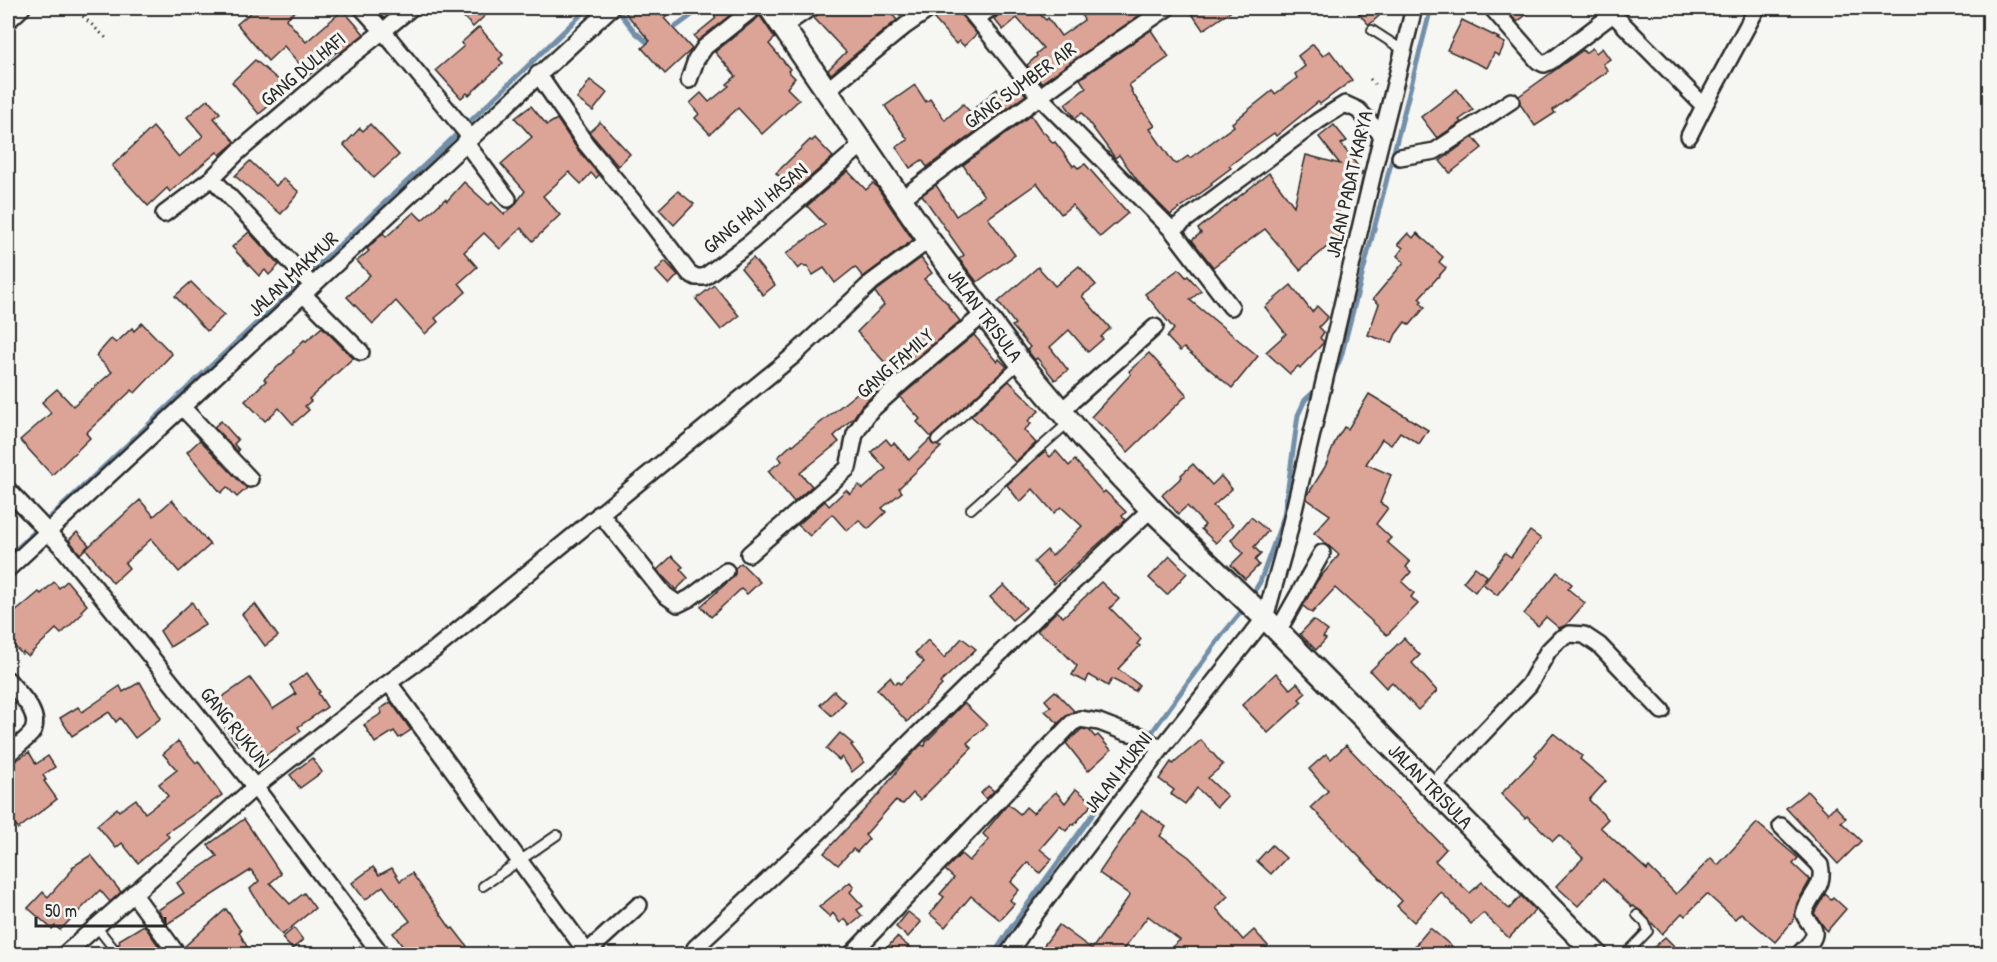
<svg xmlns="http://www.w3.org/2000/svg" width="1997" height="962" viewBox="0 0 1997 962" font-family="'Patrick Hand',sans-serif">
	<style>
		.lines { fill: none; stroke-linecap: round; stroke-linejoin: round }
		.stream { stroke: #728faa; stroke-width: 5 }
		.building { fill: #dca496; stroke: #2b2b2b; stroke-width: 1.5 }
		.lane-casing { stroke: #2b2b2b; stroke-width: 12 }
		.street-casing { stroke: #2b2b2b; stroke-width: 20 }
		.secondary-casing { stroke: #2b2b2b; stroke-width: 26 }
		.path { stroke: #2b2b2b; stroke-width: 3; stroke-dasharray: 1.5 4.5; stroke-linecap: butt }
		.lane { stroke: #f6f6f2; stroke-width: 8 }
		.street { stroke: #f6f6f2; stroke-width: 15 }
		.secondary { stroke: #f6f6f2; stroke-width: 21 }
		.labels { text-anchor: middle; stroke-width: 6; stroke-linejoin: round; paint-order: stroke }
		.street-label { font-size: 20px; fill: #2b2b2b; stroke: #f6f6f2 }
	</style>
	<rect width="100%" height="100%" fill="#f6f6f2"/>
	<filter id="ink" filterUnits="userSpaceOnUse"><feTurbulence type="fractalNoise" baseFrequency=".0167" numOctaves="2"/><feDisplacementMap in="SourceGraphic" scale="12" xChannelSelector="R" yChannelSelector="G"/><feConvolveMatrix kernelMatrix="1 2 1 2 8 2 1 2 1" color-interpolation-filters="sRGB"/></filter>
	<g filter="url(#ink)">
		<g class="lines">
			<g class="stream">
				<path d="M616,8L635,32L648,43L654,40"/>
				<path d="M670,31L696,12L708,11L715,8"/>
				<path d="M1330,378L1335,371L1341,357L1431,8"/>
				<path d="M8,557L433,157L588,8"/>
				<path d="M1250,598L1260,582L1284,516L1298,415L1305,400L1318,388"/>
				<path d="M994,954L1010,929L1222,635L1246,606"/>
			</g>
		</g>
		<g class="building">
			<path d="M256,8H299L286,19L306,42L343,10L364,34L340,53L338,51L309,75L284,46L268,61L237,24Z"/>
			<path d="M455,8H493L473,27Z"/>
			<path d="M621,8H675L664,18L692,49L665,74L642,48L650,41Z"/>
			<path d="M710,8H739L698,41L694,36L716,18Z"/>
			<path d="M825,8H886L897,20L831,74L828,70L846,52L814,18Z"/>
			<path d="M947,8H958L960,14L977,34L964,46L959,41L956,44L934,19Z"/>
			<path d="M1007,8H1033L1046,20L1048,18L1061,36L1084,20L1082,16L1094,8H1150L1041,83L1027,65L1037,56L1036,54L1043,48L1017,18L1003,30L994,19Z"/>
			<path d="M1188,8H1236L1203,30Z"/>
			<path d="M1354,8H1372L1379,16L1369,25Z"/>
			<path d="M1504,8H1535L1517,22Z"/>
			<path d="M760,16L775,38L769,44L790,69L788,71L795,78L787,88L799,100L762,134L738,108L710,134L695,118L699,114L690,103L701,93L709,102L729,86L727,84L736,76L715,52Z"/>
			<path d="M1462,20L1499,38L1497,39L1505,43L1499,56L1494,53L1487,68L1447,50Z"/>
			<path d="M479,27L503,55L499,59L503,63L469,95L467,93L461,98L436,70L464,46L461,43Z"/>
			<path d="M1151,30L1169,57L1129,85L1132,90L1131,91L1155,126L1150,129L1173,162L1177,164L1188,156L1190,158L1234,126L1232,123L1272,91L1275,94L1297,78L1295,74L1305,66L1298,56L1313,44L1323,56L1330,51L1352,80L1320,104L1318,102L1276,136L1274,133L1250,150L1229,166L1231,168L1211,183L1212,185L1170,215L1140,184L1119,155L1115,158L1082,113L1075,118L1065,104L1086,88L1080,79Z"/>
			<path d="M1592,48L1596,53L1602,48L1610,59L1603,64L1608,71L1553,110L1555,113L1535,126L1520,104L1519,96L1583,50L1585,53Z"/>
			<path d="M255,60L282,83L267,102L270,105L259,114L232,82Z"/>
			<path d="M590,80L607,93L593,111L577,99Z"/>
			<path d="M1014,81L1026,95L927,167L922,160L910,168L896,147L908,140L885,106L915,85L926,102L930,99L945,120L963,104L970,112L997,89L1000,93Z"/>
			<path d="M1457,89L1473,110L1459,120L1461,122L1437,138L1421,117Z"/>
			<path d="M208,99L220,113L214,118L235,142L220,155L217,152L170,192L167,188L148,206L112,166L153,127L179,157L203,136L187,117Z"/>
			<path d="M531,106L547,125L557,119L578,150L599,175L596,178L591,173L581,184L569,172L543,196L560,215L533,241L521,228L500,249L484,233L464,252L477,267L459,283L466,292L435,318L438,322L425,334L396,301L373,324L347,297L370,275L357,261L369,251L367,249L383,233L386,237L414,212L422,220L445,199L447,201L464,182L489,205L492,202L504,214L514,206L525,191L501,164L532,137L515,118Z"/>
			<path d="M1031,115L1043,133L1044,132L1053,143L1055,142L1073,166L1075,165L1078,168L1085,164L1128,213L1100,237L1072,205L1061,214L1037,183L1036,184L988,218L1015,255L977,282L959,259L964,255L922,195L936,185L956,216L984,196L963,165Z"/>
			<path d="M600,122L630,154L618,166L589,132Z"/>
			<path d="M370,124L399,155L374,178L344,145L360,128L363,131Z"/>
			<path d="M1334,125L1347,141L1341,144L1363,173L1354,181L1350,176L1334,228L1341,235L1300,270L1265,229L1213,267L1192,240L1201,233L1198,229L1269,173L1294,206L1306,155L1340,164L1319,137Z"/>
			<path d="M1473,137L1482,148L1450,173L1440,161Z"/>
			<path d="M815,138L833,157L794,191L776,173L810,140L812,141Z"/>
			<path d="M250,161L276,186L283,178L299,192L281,214L235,176Z"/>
			<path d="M848,171L866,190L873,183L877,187L913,240L863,277L855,267L835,283L824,268L813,275L807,266L805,267L803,265L798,269L786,254L825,225L807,206Z"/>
			<path d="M678,191L694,204L674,225L659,209Z"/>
			<path d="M249,232L279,265L269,275L265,270L259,276L232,247Z"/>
			<path d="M1408,233L1413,238L1417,233L1429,244L1443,257L1439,262L1446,268L1419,298L1422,301L1420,303L1425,307L1410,325L1405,322L1396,334L1392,343L1368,335L1379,304L1373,299L1404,262L1397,256L1403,248L1398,244Z"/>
			<path d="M753,258L775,285L763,295L741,268Z"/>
			<path d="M921,258L932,273L924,279L949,305L948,306L960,321L862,405L854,417L834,436L839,442L800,473L812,486L794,502L768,471L782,461L778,457L792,444L793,445L889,367L857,332L884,305L875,292Z"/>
			<path d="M665,261L678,275L669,285L656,271Z"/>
			<path d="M1079,266L1096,285L1082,296L1110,328L1101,337L1103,339L1088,352L1069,330L1050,347L1068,370L1055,380L1037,358L1035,360L1027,350L1030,347L1012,326L1015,324L998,302L1038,267L1055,286Z"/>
			<path d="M1179,269L1186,277L1188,276L1201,291L1190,300L1258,356L1232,388L1184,348L1180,351L1167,337L1174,329L1145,294Z"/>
			<path d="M191,282L224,315L207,331L175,296Z"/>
			<path d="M714,285L739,316L721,330L696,299Z"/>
			<path d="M1291,285L1312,312L1317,306L1328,317L1319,327L1324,332L1320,338L1324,342L1300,368L1298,366L1290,374L1266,352L1286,334L1265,307Z"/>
			<path d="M142,323L172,354L135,393L132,390L86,433L90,438L52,475L20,440L51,413L42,402L57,389L73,406L112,372L96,356L111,339L116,343L132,328L134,331Z"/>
			<path d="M322,327L353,358L309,399L311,401L305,406L309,410L293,424L279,408L265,421L245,401L266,381L264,379L294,352L293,351L304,340L306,341Z"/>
			<path d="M974,335L997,362L999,359L1007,367L931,437L917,422L920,419L900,397Z"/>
			<path d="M1149,353L1187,395L1128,452L1106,429L1091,417L1131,374L1129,371Z"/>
			<path d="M1009,381L1039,411L1028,421L1031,424L1024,430L1036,443L1015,462L980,424L971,416Z"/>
			<path d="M1369,394L1428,430L1419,444L1400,432L1391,445L1382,439L1366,464L1391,475L1380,503L1388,508L1376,524L1391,538L1387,542L1410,562L1406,567L1411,572L1402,582L1414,593L1411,597L1418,604L1387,635L1335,588L1312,613L1303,606L1317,581L1339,555L1314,533L1330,515L1307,499V496L1325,467L1336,440L1344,427L1348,429Z"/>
			<path d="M221,421L238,440L234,444L239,450L238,452L214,427Z"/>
			<path d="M886,439L891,445L894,443L909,460L930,439L932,444L941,447L899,488L902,492L882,508L886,512L868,529L859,520L847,531L832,514L810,536L798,525L825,501L829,506L846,490L850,494L859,485L863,489L886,469L871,452Z"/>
			<path d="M200,440L247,488L237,497L227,487L221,493L187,452Z"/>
			<path d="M1045,451L1050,457L1056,451L1069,466L1075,460L1103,493L1105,491L1126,512L1122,516L1125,520L1054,584L1034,562L1047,550L1052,556L1082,526L1061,507L1054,513L1033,489L1020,502L1007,485Z"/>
			<path d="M1193,464L1212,485L1221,476L1232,489L1213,506L1233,525L1216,543L1201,529L1205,525L1187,506L1178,514L1162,495L1182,477L1181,475Z"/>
			<path d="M140,500L154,516L172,500L210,545L179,572L151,539L125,563L129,568L113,583L86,549Z"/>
			<path d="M1251,517L1268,531L1254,547L1261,554L1255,560L1259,565L1245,579L1231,565L1243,553L1231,540Z"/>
			<path d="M1530,531L1541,539L1497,595L1483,584L1505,553L1511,557Z"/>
			<path d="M77,532L89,545L80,554L69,540Z"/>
			<path d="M672,556L683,567L680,569L688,578L676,590L657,570Z"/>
			<path d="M1170,556L1187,573L1167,595L1149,578Z"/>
			<path d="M741,563L760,582L747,594L741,589L711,617L701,606L732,578L735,574V568Z"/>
			<path d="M1475,567L1487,576L1475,592L1463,582Z"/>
			<path d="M1557,572L1572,584L1568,589L1585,603L1566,625L1559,628L1546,617L1538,626L1524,614Z"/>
			<path d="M67,581L87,605L81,611L83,613L61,634L56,629L28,656L23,652L22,654L8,640V618L39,592L41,594L54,582L59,588Z"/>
			<path d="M1101,582L1119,599L1110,608L1141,639L1137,644L1140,646L1118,669L1139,685L1135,691L1112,679L1108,686L1089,675L1086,682L1072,675L1077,666L1054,643L1037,631L1057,611L1063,617Z"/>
			<path d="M1004,585L1026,608L1012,620L990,597Z"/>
			<path d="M192,602L205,625L170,647L160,631Z"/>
			<path d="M255,604L278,636L265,646L242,614Z"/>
			<path d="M1313,620L1328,631L1323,637L1326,639L1316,650L1300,634Z"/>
			<path d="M962,638L976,649L940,683L942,685L907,722L877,689L890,677L895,684L898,682L900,684L924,662L915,653L928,640L944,658Z"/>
			<path d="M1404,638L1420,655L1412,663L1437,691L1418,710L1392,682L1386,688L1370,671Z"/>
			<path d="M307,673L320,692L318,693L327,707L298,727L301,731L255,762L243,742L238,745L225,728L231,724L215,702L250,678L273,709L296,694L290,685Z"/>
			<path d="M1276,673L1290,689L1297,683L1306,693L1299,699L1302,702L1268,733L1242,705Z"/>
			<path d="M140,682L161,718L135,738L120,718L116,722L109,712L72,736L60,718L78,707L82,712L120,686L123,692Z"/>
			<path d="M834,691L845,702L832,716L820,705Z"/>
			<path d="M1055,691L1074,711L1058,723L1045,711L1051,707L1045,700Z"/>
			<path d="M391,702L411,730L399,738L394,731L375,743L364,725L382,713L380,709Z"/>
			<path d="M964,703L987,725L967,743L972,748L920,800L913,793L903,804L895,801L865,835L869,839L857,852L853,849L838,865L824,853L879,794L904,762L921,745L925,746L926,742Z"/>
			<path d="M1082,729L1089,730L1095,737L1098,735L1111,750L1088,771L1066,743Z"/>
			<path d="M840,733L853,744L851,745L864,762L852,772L842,757L839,760L826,749Z"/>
			<path d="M1553,733L1582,756L1580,759L1606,781L1589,800L1608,819L1600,827L1647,870L1649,867L1676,894L1711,858L1718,865L1757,823L1798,858L1793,864L1810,880L1797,903L1793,921L1775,942L1741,913L1735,919L1707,894L1685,916L1682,913L1662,934L1641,911L1633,906L1632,907L1603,879L1578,906L1556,886L1583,858L1559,835L1553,841L1527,816L1525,818L1501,794L1537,757L1535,755Z"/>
			<path d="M1201,740L1223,765L1208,778L1227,796L1217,807L1197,788L1185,804L1171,794L1174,790L1159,779L1171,762L1173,764Z"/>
			<path d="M178,741L196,763L198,761L222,795L166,833L169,837L138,863L122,843L116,848L97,825L117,808L119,811L136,799L145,813L168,796L159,784L177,770L163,754Z"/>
			<path d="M1346,745L1446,849L1435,861L1470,893L1482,882L1509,909L1521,896L1535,910L1509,938L1483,913L1471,924L1441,892L1414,922L1397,906L1402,901L1311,807L1328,791L1309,769L1326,754L1331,759Z"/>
			<path d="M29,752L36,764L48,756L55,767L43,775L46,780L44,781L57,799L18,829L8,814V766Z"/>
			<path d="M312,758L322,772L300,788L290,775Z"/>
			<path d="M988,786L994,791L986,799L981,793Z"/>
			<path d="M1076,789L1093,803L1074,825L1072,824L1066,831L1060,826L1040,849L1052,859L1040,873L1028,862L1011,882L1019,890L1010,900L1014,904L1000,920L971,896L945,927L930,914L944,897L940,894L954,878L945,870L961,854L969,861L989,840L983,834L1008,804L1020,814L1026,807L1033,813L1056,792L1065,803Z"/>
			<path d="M1807,791L1828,813L1835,806L1846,818L1841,822L1861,841L1838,864L1786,808Z"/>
			<path d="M1142,810L1166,827L1160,836L1189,857L1228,896L1216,908L1243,940L1254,930L1268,946L1259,954H1181L1173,946L1180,940L1148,916L1120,954H1048L1041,949L1059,925L1092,949L1130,895L1099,873Z"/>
			<path d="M244,819L281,874L270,883L290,904L304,893L315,908L282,935L266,915L250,889L259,881L251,870L167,924L158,910L184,893L177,883L217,856L208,845Z"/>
			<path d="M1272,845L1286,858L1271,874L1257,861Z"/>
			<path d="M91,855L121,892L110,902L100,890L60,930L55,926L52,929L28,908L43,892L48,897L73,869L72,867Z"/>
			<path d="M373,867L379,875L392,868L400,881L412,873L451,929L453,928L467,946L456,954H408L393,933L410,921L383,886L365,900L352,883Z"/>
			<path d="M850,882L854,887L850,892L863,906L857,910L862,916L850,926L845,919L840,923L833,913L830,917L819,907Z"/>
			<path d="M1825,894L1831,899L1833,897L1846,909L1827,931L1814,913Z"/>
			<path d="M226,909L241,931L239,932L251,954H187L184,947Z"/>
			<path d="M908,912L921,922L908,937L896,927Z"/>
			<path d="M144,925L160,948L165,954H124L118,944L120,943L119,940Z"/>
			<path d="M294,928L303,940L292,949L282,938Z"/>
			<path d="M1430,928L1461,954H1422L1414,947Z"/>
			<path d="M897,937L918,954H881Z"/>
			<path d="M1665,937L1682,954H1647Z"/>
		</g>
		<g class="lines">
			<defs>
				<g id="lane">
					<path d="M1372,30L1403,50"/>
					<path d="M936,440L1019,364"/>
					<path d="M971,509L1068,423"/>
					<path d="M483,886L557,835"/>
					<path d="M96,926L118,954"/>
					<path d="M1626,954L1648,931L1645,923L1637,915"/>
				</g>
				<g id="street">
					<path d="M362,8L383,31L411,8"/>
					<path d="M968,8L1040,97L1172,230L1318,121L1345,104L1358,110L1382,135"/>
					<path d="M1492,8L1538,61L1544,64L1551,61L1613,14L1704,106L1757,8"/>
					<path d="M977,18L991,8"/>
					<path d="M8,21L22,8"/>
					<path d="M782,27L810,8"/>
					<path d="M538,74L586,144L652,224L689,273L696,277H704L751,242L863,144"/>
					<path d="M689,80L696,60L705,47L754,8"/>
					<path d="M826,91L905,26L931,8"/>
					<path d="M1689,136L1704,106"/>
					<path d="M465,142L508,199"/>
					<path d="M1400,157L1435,151L1511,101"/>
					<path d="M212,178L312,285"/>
					<path d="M901,199L1077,69L1167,8"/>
					<path d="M164,214L212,178L238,152L336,68L383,31L470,137"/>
					<path d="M1172,230L1231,307"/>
					<path d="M303,294L361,352"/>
					<path d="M183,408L250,479"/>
					<path d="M1061,411L1155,327"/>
					<path d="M8,490L63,548L159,667L255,787L381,954"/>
					<path d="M600,513L665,595L678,604L690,598L726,571"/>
					<path d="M749,554L848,468L855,434L869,412L907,378L984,314"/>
					<path d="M8,569L611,8"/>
					<path d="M1278,631L1322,553"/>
					<path d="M8,680C18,693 41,712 33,731C28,739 15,748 8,754"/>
					<path d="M389,683L588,954"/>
					<path d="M1432,787L1529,685L1548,651L1560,639L1570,634L1584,635L1599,645L1662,711"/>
					<path d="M1781,826L1820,865C1826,888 1808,895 1804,914C1806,920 1810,923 1813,928C1818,938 1805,948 1799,954"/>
					<path d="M133,893L177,954"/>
					<path d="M695,948L812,839L1045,609L1151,509"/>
					<path d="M65,954L255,787L373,694L434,650L793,356L872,282L929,240"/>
					<path d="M585,954L639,905"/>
					<path d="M852,954L1072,723L1080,719L1099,722L1125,732L1139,735L1161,749"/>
					<path d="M1008,954L1033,917L1161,749L1265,618L1287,540L1378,152L1414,8"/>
				</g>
				<g id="secondary">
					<path id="s1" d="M770,8L929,240L1020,362L1083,437L1151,509L1269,622L1596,954"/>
				</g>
			</defs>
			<use href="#lane" class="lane-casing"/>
			<use href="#street" class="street-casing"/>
			<use href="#secondary" class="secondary-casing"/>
			<g class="path">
				<path d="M74,8L106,38"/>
				<path d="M1370,79L1377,86"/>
			</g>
			<use href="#lane" class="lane"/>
			<use href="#street" class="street"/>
			<use href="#secondary" class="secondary"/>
		</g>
	</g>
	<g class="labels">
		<g class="street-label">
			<text transform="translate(303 69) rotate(-40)" y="7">GANG DULHAFI</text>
			<text transform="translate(1020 85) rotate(-36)" y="7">GANG SUMBER AIR</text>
			<text transform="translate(1349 184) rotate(-77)" y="7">JALAN PADAT KARYA</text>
			<text transform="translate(755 208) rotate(-40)" y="7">GANG HAJI HASAN</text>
			<text transform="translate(293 274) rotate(-43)" y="7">JALAN MAKMUR</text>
			<text dy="7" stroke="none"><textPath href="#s1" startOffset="375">JALAN TRISULA</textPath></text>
			<text transform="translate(895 363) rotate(-41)" y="7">GANG FAMILY</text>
			<text transform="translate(235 727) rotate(51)" y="7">GANG RUKUN</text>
			<text transform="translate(1118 772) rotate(-52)" y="7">JALAN MURNI</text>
			<text dy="7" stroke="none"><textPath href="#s1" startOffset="1024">JALAN TRISULA</textPath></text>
		</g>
	</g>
	<rect width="1997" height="962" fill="none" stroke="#f6f6f2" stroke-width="30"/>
	<rect x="15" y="15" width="1967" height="932" fill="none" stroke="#2b2b2b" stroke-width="2" filter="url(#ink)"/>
	<path d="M36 917v9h129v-9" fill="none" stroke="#2b2b2b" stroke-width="3"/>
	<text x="45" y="917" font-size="18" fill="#2b2b2b" stroke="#f6f6f2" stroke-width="4.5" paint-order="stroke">50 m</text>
</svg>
